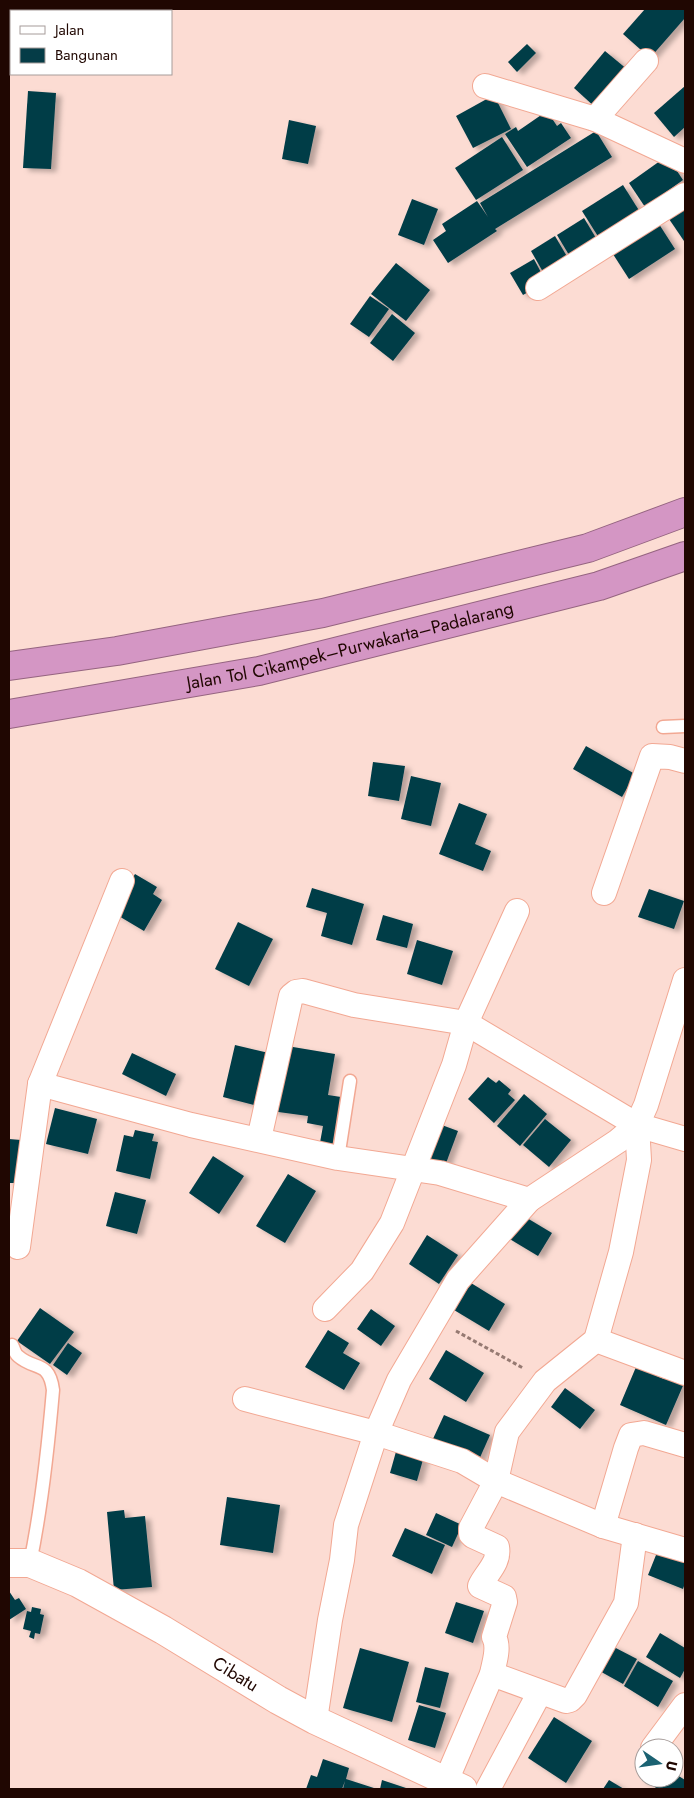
<svg xmlns="http://www.w3.org/2000/svg" width="694" height="1798" viewBox="0 0 694 1798" font-family="Jost,sans-serif">
	<style>
		.building { fill: #053c47; filter: url(#shadow) }
		.lines { fill: none; stroke-linecap: round; stroke-linejoin: round }
		.service-casing { stroke: #f2a893; stroke-width: 15 }
		.minor-casing { stroke: #f2a893; stroke-width: 26 }
		.tertiary-casing { stroke: #f2a893; stroke-width: 30 }
		.motorway-casing { stroke: #956480; stroke-width: 30 }
		.path { stroke: #967a72; stroke-width: 3; stroke-dasharray: 4 2.5; stroke-linecap: butt }
		.service { stroke: #fff; stroke-width: 12 }
		.minor { stroke: #fff; stroke-width: 24 }
		.tertiary { stroke: #fff; stroke-width: 28 }
		.motorway { stroke: #d496c4; stroke-width: 28 }
		.labels { text-anchor: middle; stroke-width: 5; stroke-linejoin: round; paint-order: stroke }
		.street-label { font-size: 18px; fill: #200702; stroke: #fff }
	</style>
	<defs>
		<filter id="shadow"><feDropShadow dx="5.5" dy="3" stdDeviation="2.5" flood-color="#0004"/></filter>
	</defs>
	<rect width="100%" height="100%" fill="#fcdcd3"/>
	<g class="building">
		<path d="M645,9H685V18L650,58L623,34Z"/>
		<path d="M527,44L536,53L517,72L508,62Z"/>
		<path d="M605,51L628,70L596,108L574,88Z"/>
		<path d="M685,86V127L674,137L654,113Z"/>
		<path d="M28,91L56,93L51,169L23,168Z"/>
		<path d="M494,95L511,129L473,148L456,116Z"/>
		<path d="M547,111L557,126L561,123L571,138L527,167L505,134L516,127L518,131Z"/>
		<path d="M289,120L316,126L308,164L282,159Z"/>
		<path d="M596,131L612,157L495,229L497,231L448,263L433,240L446,231L442,224L477,201L488,217L480,203Z"/>
		<path d="M502,137L523,170L476,200L455,168Z"/>
		<path d="M667,156L683,180L645,207L629,183Z"/>
		<path d="M623,185L640,212L599,238L582,211Z"/>
		<path d="M412,199L438,209L424,245L398,235Z"/>
		<path d="M685,203V240L684,241L667,216Z"/>
		<path d="M584,218L599,243L572,260L557,235Z"/>
		<path d="M657,221L675,249L629,279L611,251Z"/>
		<path d="M555,236L572,265L547,279L531,251Z"/>
		<path d="M534,259L546,282L523,295L510,273Z"/>
		<path d="M396,263L430,290L406,321L371,294Z"/>
		<path d="M370,296L389,309L369,337L350,324Z"/>
		<path d="M392,314L415,333L393,361L370,343Z"/>
		<path d="M586,746L635,774L622,797L573,769Z"/>
		<path d="M373,762L405,766L399,801L368,796Z"/>
		<path d="M411,776L441,783L431,826L401,819Z"/>
		<path d="M459,803L487,814L475,844L491,851L483,871L439,854Z"/>
		<path d="M135,874L157,887L153,894L162,900L144,931L112,912Z"/>
		<path d="M312,888L364,904L352,945L321,936L327,913L306,907Z"/>
		<path d="M649,889L684,901L674,929L638,917Z"/>
		<path d="M383,915L413,924L407,948L376,940Z"/>
		<path d="M238,922L273,939L249,986L215,969Z"/>
		<path d="M417,940L453,951L442,985L407,974Z"/>
		<path d="M235,1045L273,1054L263,1093L257,1092L254,1105L223,1097Z"/>
		<path d="M281,1045L335,1054L328,1095L341,1097L333,1150L319,1148L323,1126L307,1123L308,1116L271,1111Z"/>
		<path d="M132,1053L176,1074L166,1096L122,1074Z"/>
		<path d="M488,1077L496,1083L499,1080L511,1090L508,1094L515,1100L494,1123L468,1099Z"/>
		<path d="M524,1094L547,1114L520,1146L497,1126Z"/>
		<path d="M55,1108L97,1119L88,1154L46,1144Z"/>
		<path d="M545,1119L571,1140L549,1167L523,1145Z"/>
		<path d="M439,1124L458,1131L445,1166L425,1158Z"/>
		<path d="M135,1130L154,1134L152,1141L158,1142L150,1179L116,1171L124,1135L133,1137Z"/>
		<path d="M9,1139L21,1140L18,1183H9Z"/>
		<path d="M213,1156L244,1176L219,1214L189,1193Z"/>
		<path d="M288,1174L316,1191L285,1243L256,1226Z"/>
		<path d="M115,1192L146,1200L137,1234L106,1226Z"/>
		<path d="M522,1215L552,1233L538,1256L508,1238Z"/>
		<path d="M427,1235L458,1255L439,1284L409,1264Z"/>
		<path d="M471,1283L505,1304L489,1331L454,1310Z"/>
		<path d="M40,1308L74,1332L50,1364L17,1341Z"/>
		<path d="M371,1309L395,1326L381,1346L357,1329Z"/>
		<path d="M328,1330L349,1343L343,1353L360,1363L344,1390L305,1367Z"/>
		<path d="M68,1343L82,1353L67,1375L53,1365Z"/>
		<path d="M446,1350L484,1373L466,1402L429,1379Z"/>
		<path d="M636,1367L664,1379L667,1373L685,1381L666,1425L620,1405Z"/>
		<path d="M565,1388L595,1410L580,1429L551,1407Z"/>
		<path d="M444,1415L490,1435L478,1462L432,1441Z"/>
		<path d="M397,1448L424,1456L417,1481L390,1473Z"/>
		<path d="M227,1497L280,1505L273,1553L220,1545Z"/>
		<path d="M124,1510L125,1518L145,1516L152,1587L114,1590L107,1512Z"/>
		<path d="M436,1513L462,1525L452,1547L426,1535Z"/>
		<path d="M405,1528L445,1545L432,1574L392,1556Z"/>
		<path d="M658,1550L685,1561V1583L683,1589L648,1575Z"/>
		<path d="M9,1591L15,1600L19,1598L26,1609L9,1620Z"/>
		<path d="M456,1602L484,1611L473,1643L445,1633Z"/>
		<path d="M32,1607L41,1609L40,1614L44,1615L40,1634L35,1633L34,1639L29,1637L31,1631L23,1629L27,1611L31,1612Z"/>
		<path d="M660,1633L685,1648V1669L680,1678L646,1657Z"/>
		<path d="M610,1645L637,1659L623,1684L596,1669Z"/>
		<path d="M360,1648L409,1662L392,1722L343,1708Z"/>
		<path d="M638,1661L673,1681L658,1707L624,1686Z"/>
		<path d="M425,1667L449,1673L440,1708L416,1702Z"/>
		<path d="M419,1705L446,1713L435,1748L408,1740Z"/>
		<path d="M554,1717L592,1741L566,1783L528,1758Z"/>
		<path d="M323,1759L349,1768L346,1779L377,1789H343L345,1781L342,1789H306L311,1775L317,1777Z"/>
		<path d="M644,1771V1778H674V1773L685,1780V1789H658L640,1778Z"/>
		<path d="M382,1780L409,1789H380Z"/>
		<path d="M609,1780L624,1789H603Z"/>
	</g>
	<g class="lines">
		<defs>
			<g id="service">
				<path d="M663,727L685,726"/>
				<path d="M338,1158L350,1081"/>
				<path d="M12,1345C14,1349 15,1354 18,1356C35,1371 49,1360 53,1390C48,1448 42,1506 30,1563"/>
			</g>
			<g id="minor">
				<path d="M485,86L595,119L685,161"/>
				<path d="M595,119L646,61"/>
				<path d="M538,288L685,195"/>
				<path d="M604,893L652,756L670,757L685,761"/>
				<path d="M40,1084L191,1125L338,1158L440,1173L529,1200"/>
				<path d="M259,1139L291,996L296,992L303,991L354,1005L466,1023L637,1125L685,1139"/>
				<path d="M18,1247L40,1084L122,881"/>
				<path d="M325,1309L362,1271L392,1223L454,1065L466,1023L517,911"/>
				<path d="M596,1340L685,1373"/>
				<path d="M245,1399L376,1433L462,1461L496,1481L603,1526L685,1550"/>
				<path d="M603,1526L626,1448L631,1435L644,1433L685,1445"/>
				<path d="M492,1674L566,1701L570,1700L575,1695L626,1603L635,1535"/>
				<path d="M315,1720L330,1620L342,1560L346,1525L376,1433L399,1380L458,1280L529,1200L618,1141L637,1125L646,1105L685,980"/>
				<path d="M653,1748L685,1705"/>
				<path d="M446,1781L492,1674C494,1662 500,1648 494,1637L505,1602L504,1597L480,1586C486,1573 500,1563 497,1547L473,1536L471,1534V1528L496,1481L507,1432L545,1381L596,1340L621,1252L639,1160L637,1125"/>
				<path d="M488,1789L540,1692"/>
			</g>
			<g id="tertiary">
				<path id="s1" d="M9,1563H30L78,1583L163,1630L278,1700L315,1720L463,1789"/>
			</g>
			<g id="motorway">
				<path d="M9,666L117,651L323,613L588,548L685,512"/>
				<path id="s2" d="M9,714L259,671L599,586L685,556"/>
			</g>
		</defs>
		<use href="#service" class="service-casing"/>
		<use href="#minor" class="minor-casing"/>
		<use href="#tertiary" class="tertiary-casing"/>
		<use href="#motorway" class="motorway-casing"/>
		<path class="path" d="M456,1331L523,1368"/>
		<use href="#service" class="service"/>
		<use href="#minor" class="minor"/>
		<use href="#tertiary" class="tertiary"/>
		<use href="#motorway" class="motorway"/>
	</g>
	<g class="labels">
		<g class="street-label">
			<text dy="6" stroke="none"><textPath href="#s2" startOffset="348">Jalan Tol Cikampek–Purwakarta–Padalarang</textPath></text>
			<text dy="6" stroke="none"><textPath href="#s1" startOffset="255">Cibatu</textPath></text>
		</g>
	</g>
	<rect width="694" height="1798" fill="none" stroke="#200702" stroke-width="20"/>
	<rect x="10" y="10" width="162" height="65" fill="#ffffff" stroke="#a69c9a"/>
	<rect x="20" y="26" width="25" height="8" fill="#ffffff" stroke="#a69c9a"/>
	<text x="55" y="35" font-size="15" fill="#200702">Jalan</text>
	<rect x="20" y="48" width="25" height="15" fill="#053c47" stroke="#a69c9a"/>
	<text x="55" y="60" font-size="15" fill="#200702">Bangunan</text>
	<g transform="translate(659 1763) rotate(103)"><circle r="24" fill="#ffffff" stroke="#a69c9a"/>
	<path d="M0-4L9 19L0 12L-9 19Z" fill="#1b6272"/>
	<text y="-8" font-size="14" font-weight="bold" text-anchor="middle" fill="#200702">U</text>
	</g>
</svg>
